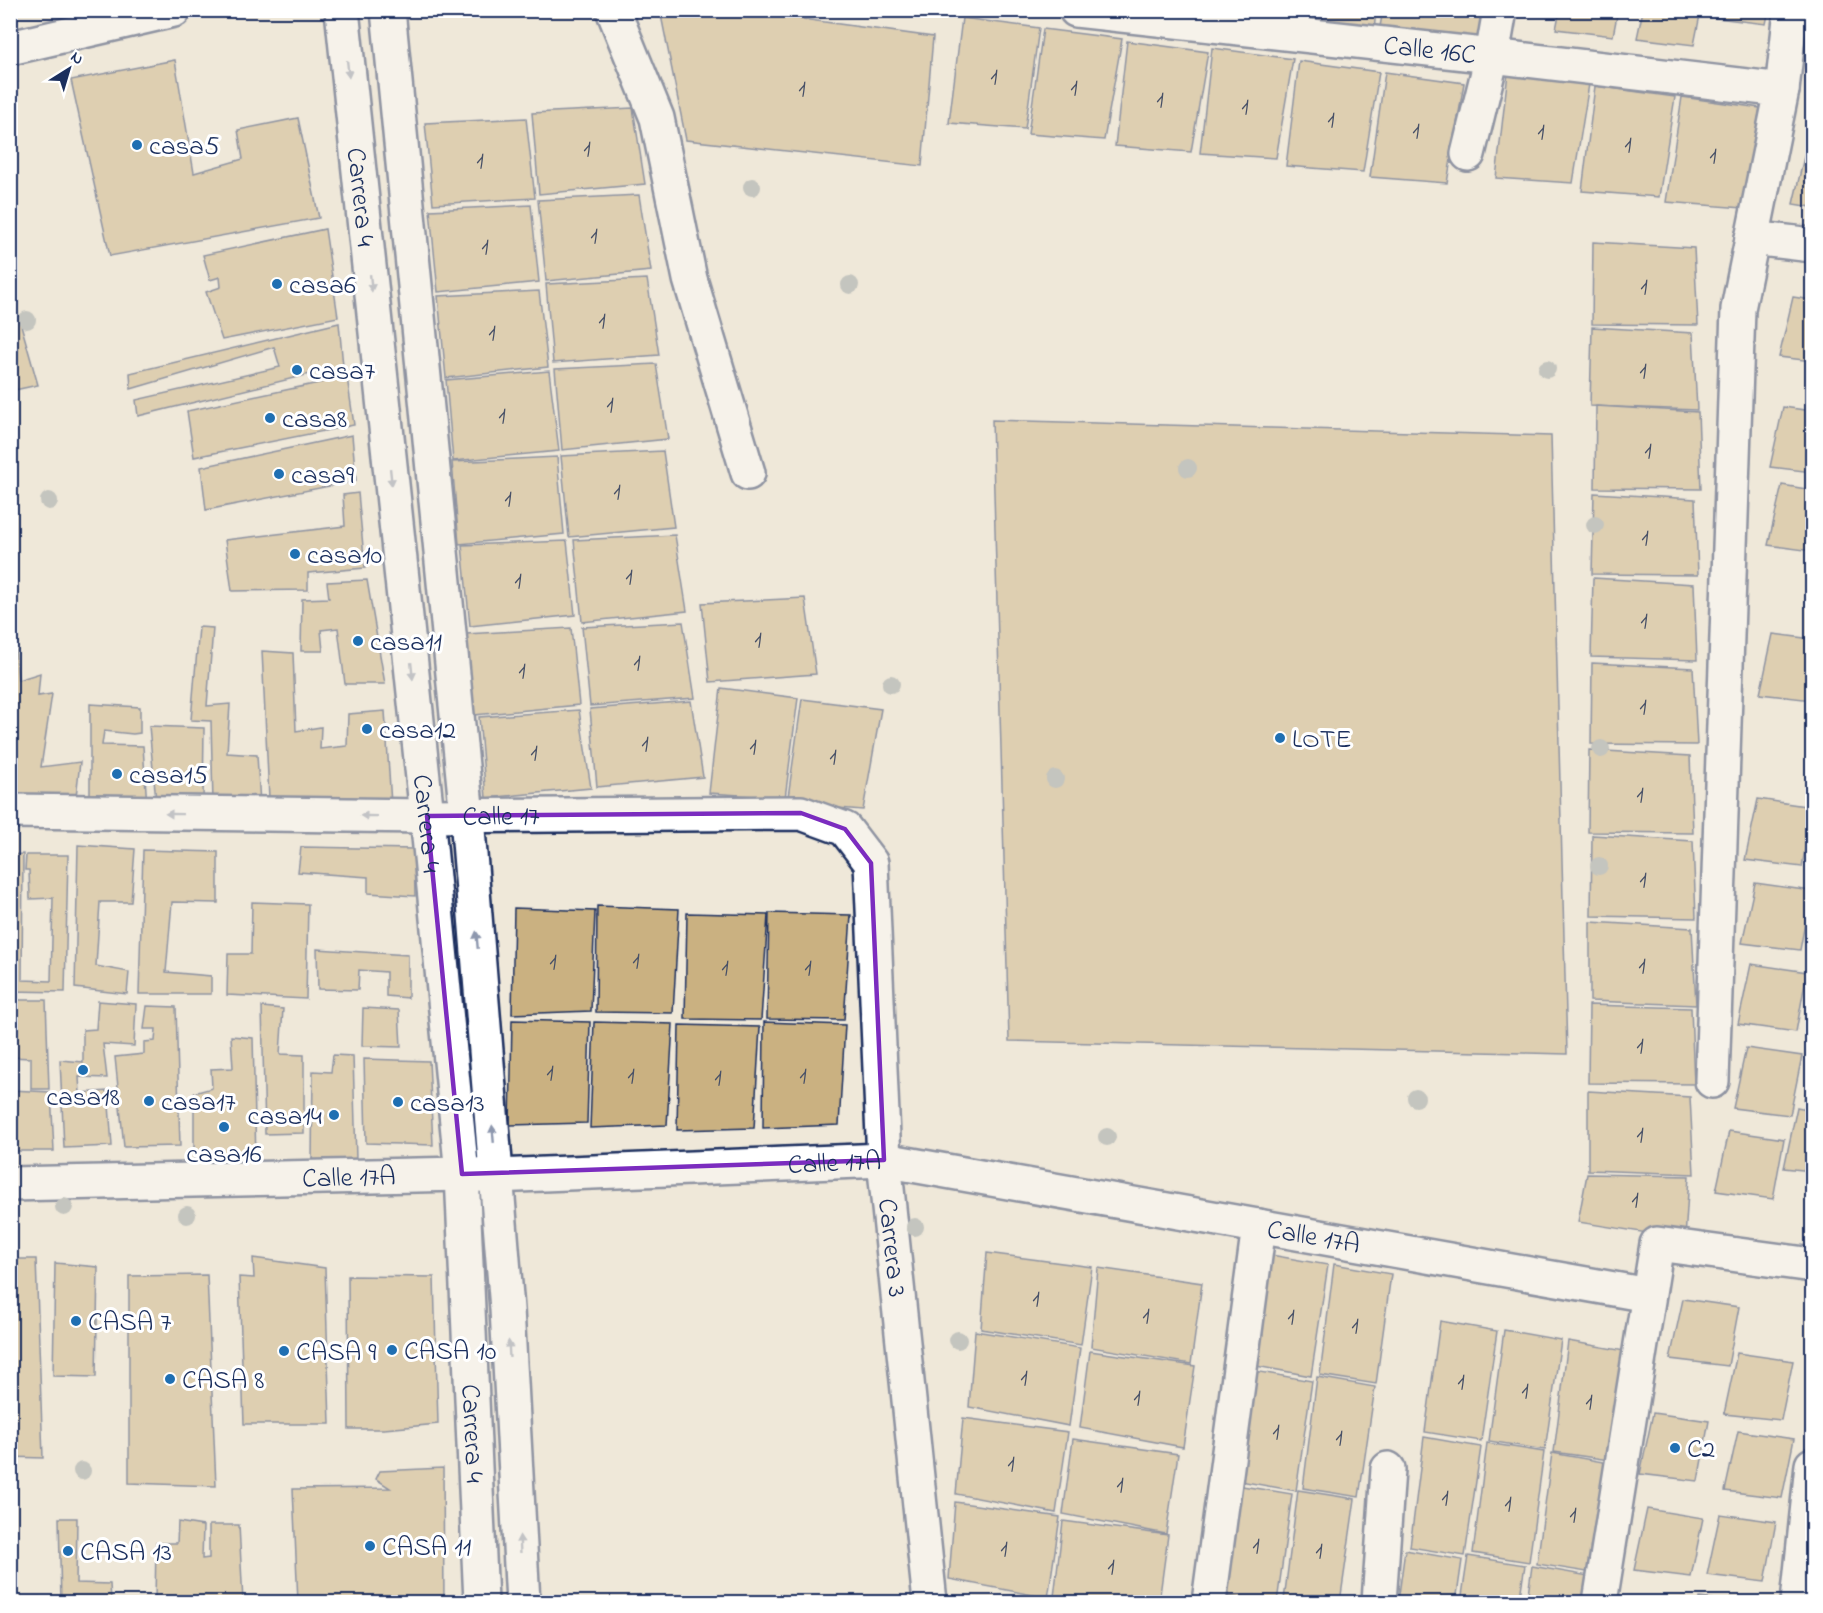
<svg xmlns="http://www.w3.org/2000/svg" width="1823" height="1613" viewBox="0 0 1823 1613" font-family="'Indie Flower',sans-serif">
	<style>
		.building { fill: #cab181; stroke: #1b2f5e; stroke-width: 1.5 }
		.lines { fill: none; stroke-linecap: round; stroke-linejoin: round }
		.street-casing { stroke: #1b2f5e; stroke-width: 38 }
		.secondary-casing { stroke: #1b2f5e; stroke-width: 38 }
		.street { stroke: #fff; stroke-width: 33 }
		.secondary { stroke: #fff; stroke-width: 33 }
		.tree { fill: #909b9f }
		.oneway { fill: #8d97ae }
		.marked { fill: none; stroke: #7b2cbf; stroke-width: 4.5; stroke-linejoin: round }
		.poi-dot { fill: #1f6fb2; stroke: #fff; stroke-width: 2 }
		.labels { text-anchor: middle; stroke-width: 6; stroke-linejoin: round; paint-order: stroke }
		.number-label { font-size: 24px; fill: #475067 }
		.street-label { font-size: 27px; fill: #1b2f5e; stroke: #fff }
		.poi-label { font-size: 27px; fill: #1b2f5e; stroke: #fff; text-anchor: start }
	</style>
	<rect width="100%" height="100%" fill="#efe8d9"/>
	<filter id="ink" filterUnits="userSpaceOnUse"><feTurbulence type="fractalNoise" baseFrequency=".0167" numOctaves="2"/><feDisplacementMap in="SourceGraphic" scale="12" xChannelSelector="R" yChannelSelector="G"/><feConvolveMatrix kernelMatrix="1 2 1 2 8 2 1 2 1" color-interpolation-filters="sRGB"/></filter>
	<g filter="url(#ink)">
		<g class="building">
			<path d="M59,10H94L95,14L64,22Z"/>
			<path d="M660,10L781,16L933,37L922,166L686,140Z"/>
			<path d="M1269,10H1376L1374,31L1269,13Z"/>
			<path d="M1383,10H1488L1484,50L1379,32Z"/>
			<path d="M1560,10H1618L1613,36L1556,29Z"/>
			<path d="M1643,10H1701L1694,45L1637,38Z"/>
			<path d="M1710,10H1769L1766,24L1709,17Z"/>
			<path d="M962,18L1039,28L1025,129L949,123Z"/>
			<path d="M1043,29L1122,39L1104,140L1028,134Z"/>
			<path d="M1127,41L1208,52L1191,152L1115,146Z"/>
			<path d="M1212,48L1293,59L1276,158L1200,153Z"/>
			<path d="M175,60L194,173L243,159L238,130L298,118L319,218L110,256L71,80Z"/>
			<path d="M1299,61L1379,72L1363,172L1286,166Z"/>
			<path d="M1385,72L1464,83L1447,183L1370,177Z"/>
			<path d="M1508,73L1589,84L1573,183L1496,178Z"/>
			<path d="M1595,86L1675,97L1659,197L1582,191Z"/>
			<path d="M1682,97L1760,108L1743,208L1666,202Z"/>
			<path d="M633,108L645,184L539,194L532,113Z"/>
			<path d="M526,118L535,198L433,204L425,123Z"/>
			<path d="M1807,144L1812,145V207L1793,204Z"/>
			<path d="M639,195L651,271L546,281L538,200Z"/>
			<path d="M531,205L539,282L438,292L430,210Z"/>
			<path d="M325,229L338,317L222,340L206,292L221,287L220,277L210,280L203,255Z"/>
			<path d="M1593,242L1694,248L1698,325L1592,324Z"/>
			<path d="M647,279L659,355L553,363L546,284Z"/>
			<path d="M10,286L38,385L10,391Z"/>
			<path d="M539,291L548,367L446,378L438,296Z"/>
			<path d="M1793,297L1812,300V361L1779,357Z"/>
			<path d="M339,323L343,366L138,416L136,400L280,367L274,347L131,389L130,373Z"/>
			<path d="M1592,327L1693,333L1697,410L1590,406Z"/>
			<path d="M656,364L668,439L562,450L555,369Z"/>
			<path d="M549,371L559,451L453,461L446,380Z"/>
			<path d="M347,377L354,425L194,457L187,411Z"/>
			<path d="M1596,406L1698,412L1701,489L1595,488Z"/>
			<path d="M1783,407L1812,411V472L1770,467Z"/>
			<path d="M992,420L1551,436L1567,1054L1009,1041Z"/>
			<path d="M352,435L356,481L206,510L201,467Z"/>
			<path d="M663,451L674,527L569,537L561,456Z"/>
			<path d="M557,457L564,534L459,544L452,462Z"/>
			<path d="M1782,485L1812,490V551L1768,545Z"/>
			<path d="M358,493L365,568L308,573V590L232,591L225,540L345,526L343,495Z"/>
			<path d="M1594,493L1695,499L1698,575L1592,574Z"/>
			<path d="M675,535L687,611L582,622L574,540Z"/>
			<path d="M567,541L575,615L470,626L462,545Z"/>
			<path d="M1593,578L1694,584L1697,660L1591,657Z"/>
			<path d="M10,580L18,680L40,673L38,696L52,694L41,767L80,762L76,797L10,794Z"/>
			<path d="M367,580L385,684H345L338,628L321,630L323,651H301L302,599L329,598L327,582Z"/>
			<path d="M805,598L816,674L710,682L702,603Z"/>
			<path d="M683,622L695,698L590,706L582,627Z"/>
			<path d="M199,627L213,628L207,706L230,704L227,753L257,755L260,804L213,803L211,721L191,720Z"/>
			<path d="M571,628L579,705L474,715L466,634Z"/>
			<path d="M1773,634L1812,639V700L1760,694Z"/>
			<path d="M262,651L293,653L296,731L321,727L320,749L347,746L348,714L385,711L391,804L269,798Z"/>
			<path d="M1592,663L1693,668L1697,745L1591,744Z"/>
			<path d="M721,688L798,698L785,798L709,793Z"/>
			<path d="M802,699L881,709L863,810L787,804Z"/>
			<path d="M691,701L703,777L597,787L590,709Z"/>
			<path d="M90,704L140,707V733L133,734L104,731L102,745L143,746L147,806L90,803Z"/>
			<path d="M579,710L591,788L486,798L479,717Z"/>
			<path d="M149,726L204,728L203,802L156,801Z"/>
			<path d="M1589,750L1690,756L1693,833L1588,832Z"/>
			<path d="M1758,799L1812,807L1802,867L1745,860Z"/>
			<path d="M1592,835L1693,841L1696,918L1591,916Z"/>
			<path d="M78,845L135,849L131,902H100L96,966L129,972L127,994L75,988Z"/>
			<path d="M301,847L414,849L415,896L368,893V877L298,872Z"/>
			<path d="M143,850L218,852V903L172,902L166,972L211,976V994H139Z"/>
			<path d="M23,854L22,980L51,981L53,898L30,899L29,870H25L26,855H68L65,992L10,991V855Z"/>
			<path d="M1755,883L1811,891L1800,950L1742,943Z"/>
			<path d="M252,902L308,904L306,999L227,995L228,954H251Z"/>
			<path d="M597,906L679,909L673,1013L596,1012Z"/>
			<path d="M514,908L595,911L591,1011L512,1014Z"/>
			<path d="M687,913L768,915L761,1020L685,1019Z"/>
			<path d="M769,913L851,915L844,1020L767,1019Z"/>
			<path d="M1590,922L1692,928L1696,1005L1590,1001Z"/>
			<path d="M317,949L408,955V998L386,996V972L359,970L358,990L318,989Z"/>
			<path d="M1751,964L1807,972L1796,1032L1738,1024Z"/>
			<path d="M10,1000H46L49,1089H31V1058L10,1057Z"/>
			<path d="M98,1001L136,1004L134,1046L103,1044L107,1078L79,1077L80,1093L108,1091L112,1146L64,1148L60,1060L83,1062V1030L96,1029Z"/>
			<path d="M1589,1005L1691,1008L1694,1084L1588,1083Z"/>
			<path d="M147,1006L176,1007L180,1146L124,1147L115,1057L144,1054V1042L155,1041L156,1029H144Z"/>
			<path d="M262,1007L283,1009L280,1054L304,1055V1133L265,1134Z"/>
			<path d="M363,1008L399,1010L401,1047L362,1046Z"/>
			<path d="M512,1020L590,1022L587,1123L510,1125Z"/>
			<path d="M594,1022L673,1024L667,1125L590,1128Z"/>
			<path d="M764,1022L845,1025L839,1125L763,1128Z"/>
			<path d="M679,1025L760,1027L754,1128L677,1130Z"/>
			<path d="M231,1036L253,1038L256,1161L194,1160V1093L212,1088L211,1069L233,1068Z"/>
			<path d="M1746,1048L1802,1056L1790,1115L1733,1108Z"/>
			<path d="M333,1055L353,1056L356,1159L312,1162L313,1071L331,1072Z"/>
			<path d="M364,1059L429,1061L433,1145L366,1143Z"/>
			<path d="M1812,1062V1101L1804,1100Z"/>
			<path d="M10,1090L51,1092L54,1151H10Z"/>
			<path d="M1588,1091L1690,1097L1694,1174L1588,1170Z"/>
			<path d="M1797,1107L1812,1110V1171L1784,1168Z"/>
			<path d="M1729,1131L1784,1139L1773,1199L1716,1191Z"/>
			<path d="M1587,1174L1689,1176L1685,1239L1578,1222Z"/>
			<path d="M987,1253L1092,1267L1081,1345L981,1329Z"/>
			<path d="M1271,1255L1328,1265L1311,1376L1256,1366Z"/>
			<path d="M253,1258L325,1268L330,1424H244L239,1277L254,1278Z"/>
			<path d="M10,1259H36L43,1458L10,1457Z"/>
			<path d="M55,1263L98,1267L96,1377L53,1376Z"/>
			<path d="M1334,1264L1391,1274L1376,1384L1320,1375Z"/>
			<path d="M1098,1268L1202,1283L1191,1364L1091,1347Z"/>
			<path d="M207,1275L216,1486L129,1483V1276Z"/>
			<path d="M348,1276L434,1277L438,1424L384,1429H349Z"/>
			<path d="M1683,1299L1739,1307L1728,1366L1670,1359Z"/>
			<path d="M1440,1321L1497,1331L1481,1441L1425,1432Z"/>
			<path d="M1504,1330L1561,1340L1545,1450L1489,1441Z"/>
			<path d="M975,1331L1080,1348L1069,1426L969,1407Z"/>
			<path d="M1568,1341L1625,1351L1609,1460L1554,1452Z"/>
			<path d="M1090,1351L1195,1366L1183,1447L1080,1428Z"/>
			<path d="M1737,1353L1793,1361L1781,1420L1724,1414Z"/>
			<path d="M1254,1371L1312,1381L1296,1491L1240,1481Z"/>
			<path d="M1317,1377L1375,1387L1359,1497L1303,1488Z"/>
			<path d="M1653,1413L1709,1421L1698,1481L1640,1474Z"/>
			<path d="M963,1418L1068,1432L1056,1513L956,1494Z"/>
			<path d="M1738,1431L1794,1439L1782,1498L1725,1491Z"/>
			<path d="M1424,1437L1481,1447L1465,1556L1410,1547Z"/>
			<path d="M1073,1439L1178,1454L1166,1534L1063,1514Z"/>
			<path d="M1487,1443L1544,1452L1529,1562L1473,1553Z"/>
			<path d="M1552,1453L1609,1463L1593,1573L1537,1564Z"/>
			<path d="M443,1468L444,1602H298L293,1489L390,1488L376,1479L380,1471Z"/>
			<path d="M1236,1485L1292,1494L1277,1602H1265L1221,1595Z"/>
			<path d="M1298,1490L1355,1499L1340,1602H1296L1284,1600Z"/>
			<path d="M955,1502L1060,1517L1048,1598L949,1579Z"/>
			<path d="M1647,1509L1703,1518L1691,1577L1634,1570Z"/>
			<path d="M1720,1514L1776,1522L1765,1582L1707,1575Z"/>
			<path d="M59,1518H77L76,1583L110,1584L111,1602H61Z"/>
			<path d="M1063,1521L1168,1535L1159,1602H1084L1054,1597Z"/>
			<path d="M178,1522L203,1526L202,1559L209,1558V1525H239L243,1602H155L156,1543H177Z"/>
			<path d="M1405,1550L1462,1560L1456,1602H1398Z"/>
			<path d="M1468,1556L1525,1565L1519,1602H1461Z"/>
			<path d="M1532,1566L1589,1576L1585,1602H1527Z"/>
			<path d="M40,1597V1602H10V1598Z"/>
			<path d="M1700,1598L1733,1602H1699Z"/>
		</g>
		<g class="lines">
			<defs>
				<g id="street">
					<path d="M613,10L657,118L690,279L748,473"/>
					<path id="s1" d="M1076,10L1492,56L1782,90"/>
					<path d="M10,48L174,10"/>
					<path d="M1468,154L1492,56L1500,10"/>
					<path d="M1752,238L1812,245"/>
					<path id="s2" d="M427,816L801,813L845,829L871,863L884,1160L930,1602"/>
					<path d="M1712,1081L1738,309L1782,90L1791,10"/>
					<path id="s3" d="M10,1184L462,1174L496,1176L884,1160L1648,1295"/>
					<path d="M1209,1602L1259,1226"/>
					<path d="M1379,1602L1388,1469"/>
					<path d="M1600,1602L1657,1244L1812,1265"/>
					<path d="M1798,1602L1812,1465"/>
				</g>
				<g id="secondary">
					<path id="s4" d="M342,10L427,816L462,1174L481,1602"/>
					<path d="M388,10L467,817L507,1309L523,1602"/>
					<path d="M10,811L427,816"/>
				</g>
			</defs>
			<use href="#street" class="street-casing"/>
			<use href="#secondary" class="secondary-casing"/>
			<use href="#street" class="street"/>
			<use href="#secondary" class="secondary"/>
		</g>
		<g class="tree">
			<circle cx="752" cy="187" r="9"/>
			<circle cx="850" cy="285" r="9"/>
			<circle cx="27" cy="320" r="9"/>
			<circle cx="1547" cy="369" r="9"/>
			<circle cx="1188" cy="468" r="9"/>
			<circle cx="49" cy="501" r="9"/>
			<circle cx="1595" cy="525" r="9"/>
			<circle cx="891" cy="684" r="9"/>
			<circle cx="1601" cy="749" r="9"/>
			<circle cx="1055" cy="779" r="9"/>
			<circle cx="1599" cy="866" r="9"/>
			<circle cx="1416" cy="1098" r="9"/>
			<circle cx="1107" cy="1137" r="9"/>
			<circle cx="64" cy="1207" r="9"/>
			<circle cx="187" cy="1215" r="9"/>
			<circle cx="915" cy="1227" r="9"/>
			<circle cx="958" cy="1340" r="9"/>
			<circle cx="82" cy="1471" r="9"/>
		</g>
		<defs><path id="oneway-solid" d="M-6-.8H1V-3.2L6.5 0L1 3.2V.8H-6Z" transform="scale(1.5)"/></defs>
		<g class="oneway">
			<use href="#oneway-solid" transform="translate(348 69) rotate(84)"/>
			<use href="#oneway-solid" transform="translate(371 283) rotate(84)"/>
			<use href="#oneway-solid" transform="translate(391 477) rotate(84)"/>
			<use href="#oneway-solid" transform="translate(412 671) rotate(84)"/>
			<use href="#oneway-solid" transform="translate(174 814) rotate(-179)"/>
			<use href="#oneway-solid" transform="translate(369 816) rotate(-179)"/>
			<use href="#oneway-solid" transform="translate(477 940) rotate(-95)"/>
			<use href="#oneway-solid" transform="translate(493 1134) rotate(-95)"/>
			<use href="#oneway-solid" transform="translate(509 1349) rotate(-93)"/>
			<use href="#oneway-solid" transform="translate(520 1544) rotate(-93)"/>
		</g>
	</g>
	<path d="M0 0H1823V1613H0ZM801,813L845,829L871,863L884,1160L462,1174L427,816Z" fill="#efe8d9" fill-opacity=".55" fill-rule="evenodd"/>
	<path class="marked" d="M801,813L845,829L871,863L884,1160L462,1174L427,816Z"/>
	<g class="poi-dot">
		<circle cx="137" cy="145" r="6"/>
		<circle cx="277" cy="284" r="6"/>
		<circle cx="297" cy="370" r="6"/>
		<circle cx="270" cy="418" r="6"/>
		<circle cx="279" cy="474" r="6"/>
		<circle cx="295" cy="554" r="6"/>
		<circle cx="358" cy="641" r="6"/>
		<circle cx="367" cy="729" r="6"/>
		<circle cx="1280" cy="738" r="6"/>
		<circle cx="117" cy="774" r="6"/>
		<circle cx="83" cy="1070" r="6"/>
		<circle cx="149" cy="1101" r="6"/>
		<circle cx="398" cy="1102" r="6"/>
		<circle cx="334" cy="1115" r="6"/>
		<circle cx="224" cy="1127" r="6"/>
		<circle cx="76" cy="1321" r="6"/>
		<circle cx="392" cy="1350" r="6"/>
		<circle cx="284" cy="1351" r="6"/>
		<circle cx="170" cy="1379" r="6"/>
		<circle cx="1675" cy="1448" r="6"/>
		<circle cx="370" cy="1546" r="6"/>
		<circle cx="68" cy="1551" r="6"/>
	</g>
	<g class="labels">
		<g class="number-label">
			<text x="994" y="84">1</text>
			<text x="1074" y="95">1</text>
			<text x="802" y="96">1</text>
			<text x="1160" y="107">1</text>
			<text x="1245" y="114">1</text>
			<text x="1331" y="127">1</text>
			<text x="1416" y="138">1</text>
			<text x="1541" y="139">1</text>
			<text x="1628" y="152">1</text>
			<text x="587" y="156">1</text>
			<text x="1713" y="163">1</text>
			<text x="480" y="168">1</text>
			<text x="594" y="243">1</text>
			<text x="485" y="254">1</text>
			<text x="1644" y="294">1</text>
			<text x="602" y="328">1</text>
			<text x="492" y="340">1</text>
			<text x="1643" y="378">1</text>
			<text x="610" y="412">1</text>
			<text x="502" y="423">1</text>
			<text x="1648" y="458">1</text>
			<text x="617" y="499">1</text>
			<text x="508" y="506">1</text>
			<text x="1645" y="545">1</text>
			<text x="629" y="584">1</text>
			<text x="518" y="588">1</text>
			<text x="1644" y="628">1</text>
			<text x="758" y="647">1</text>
			<text x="637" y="670">1</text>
			<text x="522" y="678">1</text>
			<text x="1643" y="714">1</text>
			<text x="645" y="751">1</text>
			<text x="753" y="754">1</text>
			<text x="534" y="760">1</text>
			<text x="833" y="764">1</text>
			<text x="1640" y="802">1</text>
			<text x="1643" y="887">1</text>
			<text x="636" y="968">1</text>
			<text x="553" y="969">1</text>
			<text x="1642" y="973">1</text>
			<text x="725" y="975">1</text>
			<text x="808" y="975">1</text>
			<text x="1640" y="1053">1</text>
			<text x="550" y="1080">1</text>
			<text x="631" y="1083">1</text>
			<text x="803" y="1083">1</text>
			<text x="718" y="1085">1</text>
			<text x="1640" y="1142">1</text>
			<text x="1635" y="1207">1</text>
			<text x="1036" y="1306">1</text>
			<text x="1146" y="1323">1</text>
			<text x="1291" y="1324">1</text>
			<text x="1355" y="1333">1</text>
			<text x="1024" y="1385">1</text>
			<text x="1461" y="1389">1</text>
			<text x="1525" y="1398">1</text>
			<text x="1137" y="1405">1</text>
			<text x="1589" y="1409">1</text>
			<text x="1276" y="1439">1</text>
			<text x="1339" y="1445">1</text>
			<text x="1011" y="1471">1</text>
			<text x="1120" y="1492">1</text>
			<text x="1445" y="1505">1</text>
			<text x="1508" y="1511">1</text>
			<text x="1573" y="1522">1</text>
			<text x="1256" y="1553">1</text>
			<text x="1004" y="1556">1</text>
			<text x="1319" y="1558">1</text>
			<text x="1111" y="1574">1</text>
		</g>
		<g class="street-label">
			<text dy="9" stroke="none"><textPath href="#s1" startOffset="356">Calle 16C</textPath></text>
			<text dy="9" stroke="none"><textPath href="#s4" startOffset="188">Carrera 4</textPath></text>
			<text dy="9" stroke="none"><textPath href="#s2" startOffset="74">Calle 17</textPath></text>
			<text dy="9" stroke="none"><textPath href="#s4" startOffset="818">Carrera 4</textPath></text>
			<text dy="9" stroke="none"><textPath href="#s3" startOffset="825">Calle 17A</textPath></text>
			<text dy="9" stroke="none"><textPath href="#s3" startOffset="339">Calle 17A</textPath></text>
			<text dy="9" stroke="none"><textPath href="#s3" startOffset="1311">Calle 17A</textPath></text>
			<text dy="9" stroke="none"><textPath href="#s2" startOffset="849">Carrera 3</textPath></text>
			<text dy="9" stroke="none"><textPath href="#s4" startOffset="1430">Carrera 4</textPath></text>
		</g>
		<g class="poi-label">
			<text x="149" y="154">casa5</text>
			<text x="289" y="293">casa6</text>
			<text x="309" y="379">casa7</text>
			<text x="282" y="427">casa8</text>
			<text x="291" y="483">casa9</text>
			<text x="307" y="563">casa10</text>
			<text x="370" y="650">casa11</text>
			<text x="379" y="738">casa12</text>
			<text x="1292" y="747">LOTE</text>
			<text x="129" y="783">casa15</text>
			<text x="83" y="1105" text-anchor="middle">casa18</text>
			<text x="161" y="1110">casa17</text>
			<text x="410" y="1111">casa13</text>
			<text x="322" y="1124" text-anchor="end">casa14</text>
			<text x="224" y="1162" text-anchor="middle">casa16</text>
			<text x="88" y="1330">CASA 7</text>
			<text x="404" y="1359">CASA 10</text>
			<text x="296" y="1360">CASA 9</text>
			<text x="182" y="1388">CASA 8</text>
			<text x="1687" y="1457">C2</text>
			<text x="382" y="1555">CASA 11</text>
			<text x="80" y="1560">CASA 13</text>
		</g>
	</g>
	<rect width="1823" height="1613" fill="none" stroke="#fff" stroke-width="36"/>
	<rect x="18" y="18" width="1787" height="1577" fill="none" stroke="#1b2f5e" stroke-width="2" filter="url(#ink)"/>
	<g transform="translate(69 69) rotate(37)" stroke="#ffffff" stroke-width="4.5" paint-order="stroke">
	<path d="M0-4.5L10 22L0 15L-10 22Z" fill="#1b2f5e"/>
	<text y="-9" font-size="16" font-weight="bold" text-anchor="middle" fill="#1b2f5e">N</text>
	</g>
</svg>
